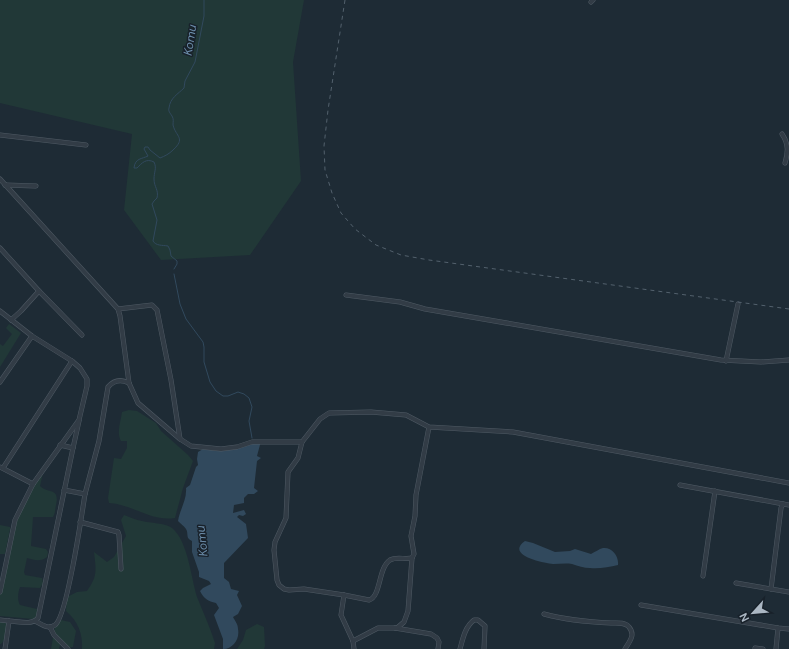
<svg xmlns="http://www.w3.org/2000/svg" width="789" height="649" viewBox="0 0 789 649" font-family="'DM Sans',sans-serif">
	<style>
		.green { fill: #213837 }
		.water { fill: #31495d }
		.lines { fill: none; stroke-linecap: round; stroke-linejoin: round }
		.stream { stroke: #31495d; stroke-width: 1 }
		.minor-casing { stroke: #4f5a64; stroke-width: 5 }
		.minor { stroke: #323c46; stroke-width: 4 }
		.rail { stroke: #53616d; stroke-width: 1; stroke-dasharray: 4 4; stroke-linecap: butt }
		.labels { text-anchor: middle; stroke-width: 3; stroke-linejoin: round; paint-order: stroke }
		.water-label { font-size: 12px; font-style: italic; fill: #6b8ca9; stroke: #18212a }
	</style>
	<rect width="100%" height="100%" fill="#1e2b35"/>
	<g class="green">
		<path d="M0,0H304L293,62L301,181L250,255L161,260L124,210L132,134L0,103Z"/>
		<path d="M9,324L21,333L0,367V344L3,346L12,334L6,328Z"/>
		<path d="M129,410L137,411L156,423L161,431L188,455L193,461L183,488L175,518C151,522 132,504 109,503L108,498L114,458L121,459L127,448V441H121C116,432 121,421 122,412Z"/>
		<path d="M43,473L40,486C48,494 60,487 56,505C55,510 55,514 53,517H33L31,546L46,549L48,552L47,557C41,562 34,560 27,558L24,572L25,575L42,578L43,583L40,588L20,587C18,592 17,600 20,605L37,609L38,615L33,619L0,616V588L14,525L39,475Z"/>
		<path d="M124,515C130,517 136,520 142,521C150,523 165,523 172,528C188,541 191,578 197,597C203,612 210,627 215,643L214,649H82C83,634 78,621 66,611L67,597L77,592L87,591C98,576 96,570 94,552L107,562L114,557L126,536L121,520Z"/>
		<path d="M0,525L10,527V529L5,554H0Z"/>
		<path d="M0,620L6,623C7,629 6,640 1,644H0Z"/>
		<path d="M61,620L70,622L76,631L73,647L66,648L60,645L59,649H51L56,621Z"/>
		<path d="M257,624L264,627L265,646L264,649H237L243,640L246,630Z"/>
	</g>
	<g class="water">
		<path d="M261,441L257,456L261,458L257,461L254,488L258,491L254,494H248L244,498V503L234,505L233,513L244,510L246,514L243,516L239,515L237,517L246,524L248,538L224,563V578L229,582L231,589L239,591L237,595L242,606L238,614L233,617C235,621 238,624 238,629C240,639 233,649 223,649V639L214,615L219,608L216,603C208,601 204,599 200,591L203,588L211,584L209,581L199,577V572L192,552V541C185,538 189,534 186,529C184,526 180,523 178,521C180,509 187,500 186,488L190,485L196,467L198,465L197,459L198,452L203,449L220,451L246,443Z"/>
		<path d="M525,541L533,543L555,552L570,551L575,549L591,554C595,552 599,549 603,548C612,547 619,556 618,565C609,567 599,569 590,568C584,568 578,566 572,564C566,563 559,564 553,564C543,563 505,555 525,541Z"/>
	</g>
	<g class="lines">
		<g class="stream">
			<path d="M174,269L177,264V261L171,256L170,250L168,246C162,245 156,246 153,241L157,220L152,204L154,201L157,198C159,190 154,187 154,179C154,172 157,168 154,162C146,158 142,163 137,168H134C135,158 142,159 148,156L144,149L145,147H148L150,150L160,158C165,156 169,154 173,150C186,138 176,137 173,125C173,122 174,119 172,116C170,113 168,111 169,108C170,98 178,94 184,88L185,81L195,62L204,16V0"/>
			<path d="M174,274L180,304L186,319L203,342L204,347V362L210,382L216,391L223,396H228L238,392L244,394L249,398L252,407L249,421L252,438"/>
		</g>
		<defs>
			<g id="minor">
				<path d="M591,2L593,0"/>
				<path d="M782,134C789,144 788,153 785,163"/>
				<path d="M0,135L86,145"/>
				<path d="M0,179L118,309L120,316L129,383"/>
				<path d="M5,185L36,186"/>
				<path d="M0,248L39,291L21,311L11,320"/>
				<path d="M39,291L82,335"/>
				<path d="M346,295L400,302L425,309L721,360L761,362L789,360"/>
				<path d="M118,309L152,305L157,310L171,380L180,439"/>
				<path d="M0,311L32,336L72,361L80,368L87,379V386L79,420L33,484L15,520L0,592"/>
				<path d="M726,361L738,304"/>
				<path d="M0,382L32,336"/>
				<path d="M429,427L416,495L415,516L411,536L414,554L412,558C405,560 397,556 390,560C378,568 381,597 369,600L344,595L304,589L289,590L284,589L279,585L277,580L274,550L275,542L286,518L288,472L298,458L302,442L320,419L329,413L371,412L406,415L429,427L513,432L789,483"/>
				<path d="M73,448L79,421"/>
				<path d="M0,467L33,484"/>
				<path d="M3,468L72,361"/>
				<path d="M680,485L789,505"/>
				<path d="M64,490L85,494L99,441L108,387C114,380 121,379 129,383L138,403L180,439L191,446L221,449L237,447L252,442H302"/>
				<path d="M80,522L118,532L119,535L121,569"/>
				<path d="M703,576L715,491"/>
				<path d="M736,583L789,592"/>
				<path d="M771,589L781,508L783,504"/>
				<path d="M344,595L341,615L353,641L354,649"/>
				<path d="M641,605L778,628L789,629"/>
				<path d="M544,614C566,620 588,622 611,623C617,623 625,622 629,627C636,635 629,642 625,649"/>
				<path d="M0,620L9,621L5,649"/>
				<path d="M9,621C18,621 31,626 38,618L73,448L60,445"/>
				<path d="M35,621C41,624 48,630 55,625C67,617 82,513 85,494"/>
				<path d="M50,627L54,635L68,649"/>
				<path d="M395,628L431,634L437,638L439,642L438,649"/>
				<path d="M353,641L378,628H397L404,622L408,611L412,558"/>
				<path d="M755,648L763,649"/>
				<path d="M460,649C463,638 465,627 474,620H478L485,626L484,649"/>
				<path d="M776,649L778,628"/>
			</g>
		</defs>
		<use href="#minor" class="minor-casing"/>
		<use href="#minor" class="minor"/>
		<path class="rail" d="M345,0L328,110L324,146L325,170L332,193L341,213L355,229L376,245L401,255L429,260L789,309"/>
	</g>
	<g class="labels">
		<g class="water-label">
			<text transform="translate(190 40) rotate(-81)" y="4">Komu</text>
			<text transform="translate(202 541) rotate(-96)" y="4">Komu</text>
		</g>
	</g>
	<g transform="translate(753 613) rotate(243)" stroke="#18212a" stroke-width="3" paint-order="stroke">
	<path d="M0-3L7 15L0 10L-7 15Z" fill="#abb7c3"/>
	<text y="-6" font-size="11" font-weight="bold" text-anchor="middle" fill="#abb7c3">N</text>
	</g>
</svg>
